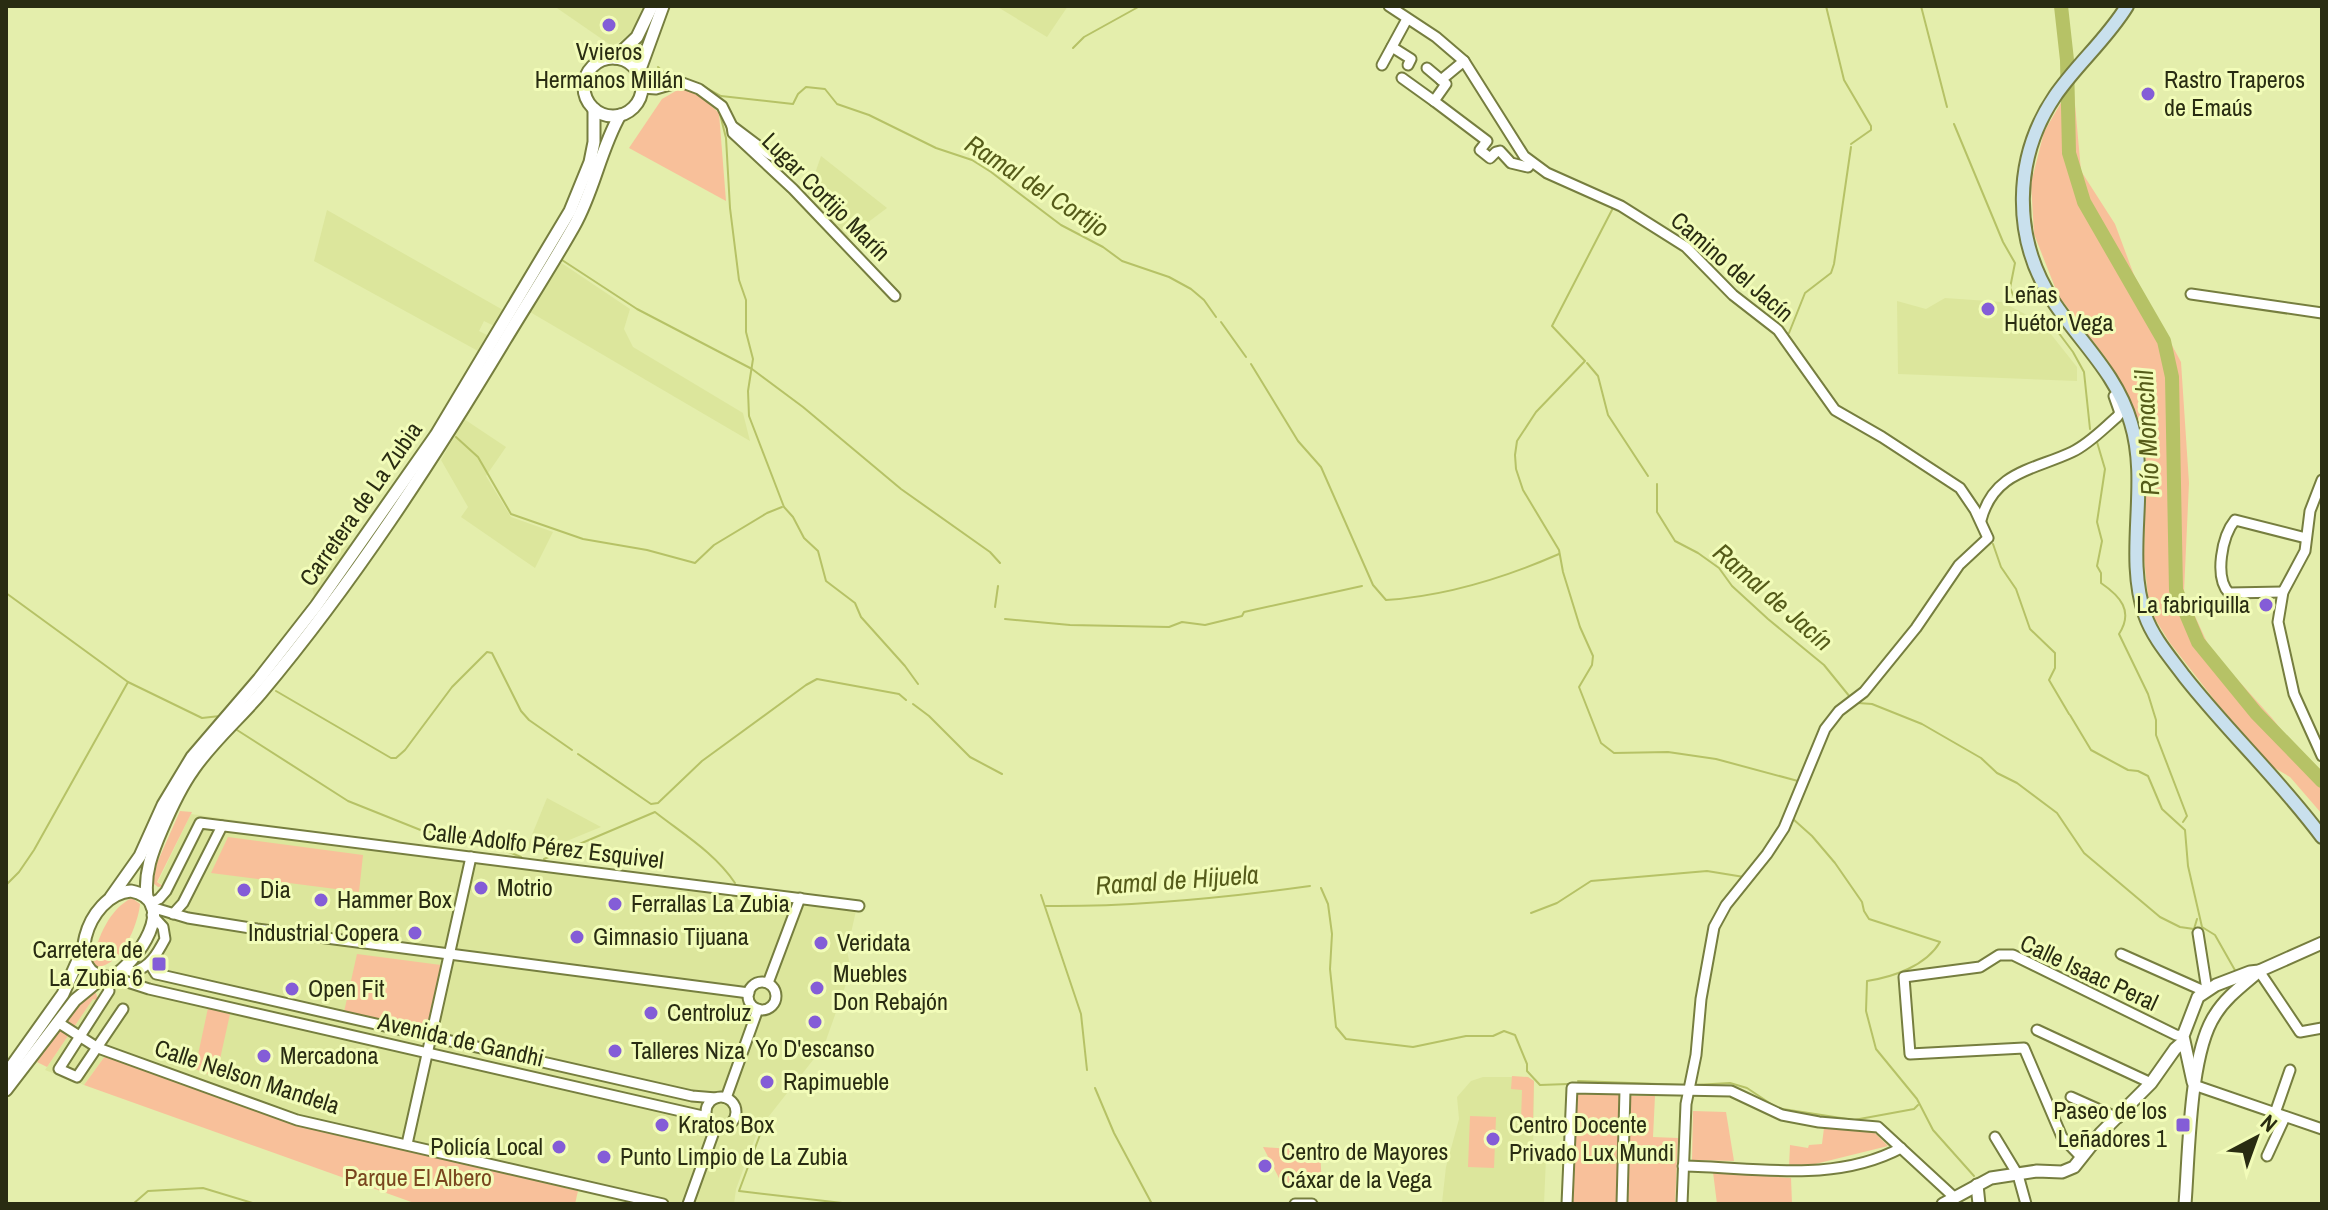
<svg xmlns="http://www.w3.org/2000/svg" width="2328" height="1210" viewBox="0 0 2328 1210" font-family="'Archivo Narrow',sans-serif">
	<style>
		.built { fill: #dce69c }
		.green { fill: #f8c09a }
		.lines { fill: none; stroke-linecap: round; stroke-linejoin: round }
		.stream { stroke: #b6c266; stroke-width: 2 }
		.river { stroke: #b6c266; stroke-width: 14 }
		.minor-casing { stroke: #767e3f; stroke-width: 13 }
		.tertiary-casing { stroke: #767e3f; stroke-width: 15 }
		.secondary-casing { stroke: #767e3f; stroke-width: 16 }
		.minor { stroke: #fff; stroke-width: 9 }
		.tertiary { stroke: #fff; stroke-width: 11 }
		.secondary { stroke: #c9e0ed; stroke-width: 12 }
		.poi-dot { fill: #845dd7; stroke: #f2fcb9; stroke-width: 3 }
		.labels { text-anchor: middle; stroke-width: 6; stroke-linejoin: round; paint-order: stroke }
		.poi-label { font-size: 24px; fill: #292c12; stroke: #f2fcb9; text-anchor: start }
		.street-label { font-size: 24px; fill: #292c12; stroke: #f2fcb9 }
		.park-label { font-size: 24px; fill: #7a461f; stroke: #f2fcb9 }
		.water-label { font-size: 26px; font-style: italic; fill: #555b19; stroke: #f2fcb9 }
	</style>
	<rect width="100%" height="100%" fill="#e4eeac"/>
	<g class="built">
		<path d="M554,6H643L635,28L622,40L612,46Z"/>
		<path d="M996,6H1068L1047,37Z"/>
		<path d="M821,156L887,208L847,238L808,194Z"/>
		<path d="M327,210L503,310L494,326L484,321L479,331L487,335L478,351L314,261Z"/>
		<path d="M560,262L630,309L624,329L633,347L743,413L750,441L530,312Z"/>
		<path d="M1945,298L2002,302L2042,323L2077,367V381L1898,374L1897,301L1926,309Z"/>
		<path d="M464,419L506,447L486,476L511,517L553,532L535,568L461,517L468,507L441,460Z"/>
		<path d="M357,543L315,601L309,570L323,551Z"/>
		<path d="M547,798L601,827L552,847L525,852Z"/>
		<path d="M191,814L857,906L847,951L851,970L824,1046L758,1130L736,1189L734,1204H632L543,1183L296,1124L105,1056L84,1085L45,1070L93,999L98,1001L154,964L170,934L154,906L166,886L158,882Z"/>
		<path d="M1483,1077H1528L1534,1081L1533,1156L1546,1158L1544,1204L1442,1203L1446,1167L1459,1119L1457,1097L1471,1081Z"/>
	</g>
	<g class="green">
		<path d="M2073,82L2081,171L2115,224L2134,275L2181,362L2189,483L2184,592L2210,649L2272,718L2314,771L2319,768L2322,770V814L2290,777L2273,767L2216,702L2170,643L2155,619L2148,596L2144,559L2146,452L2136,414L2109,362L2058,295L2034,234L2031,183L2044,132Z"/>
		<path d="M681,88L699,95L719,113L726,201L629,148L662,99Z"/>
		<path d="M180,811L192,812L157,882L163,886L158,887L153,883L157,863Z"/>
		<path d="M228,837L363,855L359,892L211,873Z"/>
		<path d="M132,898L140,904C138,925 121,966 97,967L93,961C97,938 110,908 132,898Z"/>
		<path d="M357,954L441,965L426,1031L344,1012Z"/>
		<path d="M92,992L96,993L98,1001L93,999L47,1067L37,1062L79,1002Z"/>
		<path d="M208,1008L230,1014L216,1077L195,1069Z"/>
		<path d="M105,1056L296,1124L578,1191L575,1204H417L84,1085Z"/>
		<path d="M1512,1076L1528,1077L1534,1081L1533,1121L1521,1120L1522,1090L1511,1089Z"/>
		<path d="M1576,1093L1621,1095L1618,1204H1573Z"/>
		<path d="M1631,1096H1655L1653,1137L1678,1138L1675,1204H1628Z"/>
		<path d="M1693,1111L1726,1112L1734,1161L1692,1160Z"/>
		<path d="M1470,1116L1496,1117L1494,1168L1468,1167Z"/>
		<path d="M1824,1128L1872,1130L1888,1146L1807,1166L1789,1167L1790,1145L1808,1148L1809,1145L1822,1144Z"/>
		<path d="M1263,1147L1320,1151L1322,1186L1281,1182Z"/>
		<path d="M1713,1172L1791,1178L1792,1204H1717Z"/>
	</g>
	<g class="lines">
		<g class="stream">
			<path d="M1826,6L1844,80L1871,126V130L1851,144"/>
			<path d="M1921,6L1947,107"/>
			<path d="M1073,48L1084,37L1140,6"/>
			<path d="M658,67L670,78L678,79"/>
			<path d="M703,86L721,96L793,104L798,94L806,87L825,89L837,104L869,115L936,148L972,160L991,172L1061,225L1103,247L1122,261L1169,277L1191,289L1204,300L1216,317"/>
			<path d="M719,110L726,138L730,208L739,280L746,300V332L753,359L748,391L749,416L784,507L793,517L804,538L818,551L826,581L855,603L861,617L905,666L918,684"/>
			<path d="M1954,124L2003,242L2015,263L2010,288L2016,301L2036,304"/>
			<path d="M1613,208L1552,326L1585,361L1536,412L1517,441L1515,455L1516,469L1523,490L1559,550L1563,572L1580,627L1593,656L1592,665L1579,687L1601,743L1614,753L1668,752L1716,759L1798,781"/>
			<path d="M562,260L637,309L752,369L803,407L901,489L990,552L1000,563"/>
			<path d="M2049,320L2073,352L2084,372L2090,429"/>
			<path d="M1221,322L1246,357"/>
			<path d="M1789,333L1805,293L1831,273L1834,264L1851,147"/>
			<path d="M1587,363L1598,376L1608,415L1648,476"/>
			<path d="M1251,364L1298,441L1321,467L1373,585L1386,600C1446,596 1504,578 1559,554"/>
			<path d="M456,437L478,457L511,514L583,539L647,550L695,563L714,545L767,513L782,507"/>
			<path d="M2097,442L2105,469L2097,522L2102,541L2097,566L2101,573V583C2120,596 2134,611 2119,634L2148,694L2156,720V735L2187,816L2183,822"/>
			<path d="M1657,484V512L1675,541L1698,553L1719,568L1732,586L1768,619L1824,665L1850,697"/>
			<path d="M1993,544L2001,567L2016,589L2030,629L2055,653V668L2049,680L2069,714"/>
			<path d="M6,593L128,682L202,718L220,716"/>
			<path d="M995,607L998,586"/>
			<path d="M301,616L308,606"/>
			<path d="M1005,619L1070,625L1169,627L1182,622L1205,625L1242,616L1244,612L1362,586"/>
			<path d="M276,691L391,758H396L405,750L452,687L487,652L492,653L521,711L529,720L572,750"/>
			<path d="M1858,703L1872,704L1922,724L1981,758L1997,773L2017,783L2057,813L2084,853L2160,917L2180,927L2194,929L2197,919"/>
			<path d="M913,704L929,716L970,757L1002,774"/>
			<path d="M220,715L248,684"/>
			<path d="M2070,715L2091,750L2128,770L2138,771L2148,776L2162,809L2185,830L2188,866L2202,927L2215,935L2236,972"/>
			<path d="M237,730L348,801L423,831L474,838L521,857"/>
			<path d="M578,754L651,804L658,803L702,761L806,685L817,679L899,694L906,700"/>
			<path d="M1793,819L1812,836L1835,863L1862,902L1864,911L1869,919L1940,942C1926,966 1893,977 1867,981L1866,1011L1876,1049L1917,1099L1933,1130L1974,1176"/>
			<path d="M544,859L655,812C683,834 715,853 735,883"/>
			<path d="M6,885L19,872L34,850L128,682"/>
			<path d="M1321,888L1328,904L1332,934L1330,969L1336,1027L1346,1039L1413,1047L1466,1036H1493L1504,1031L1515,1035L1527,1064V1071L1540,1085L1568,1084"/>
			<path d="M1041,895L1081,1014L1087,1070"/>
			<path d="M1046,906C1135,907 1223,898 1310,886"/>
			<path d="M1531,913L1557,903L1591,881L1707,871L1744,877"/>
			<path d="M1578,1081L1684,1085"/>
			<path d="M1695,1085L1730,1083L1747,1088L1777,1108L1854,1120L1914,1109L1918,1105"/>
			<path d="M1095,1088L1114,1133L1152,1204"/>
			<path d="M761,1132L739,1191L851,1204"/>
			<path d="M133,1204L148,1191L203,1188L256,1204"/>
			<path d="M410,1204V1203"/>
		</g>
		<path class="river" d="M2061,6L2067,60L2069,153L2084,202L2164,341L2172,377L2176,590L2198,642L2256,713L2322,781"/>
		<defs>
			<g id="minor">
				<path d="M1389,6L1436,37L1464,61L1524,156L1547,173L1621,206L1686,247L1733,295L1778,330L1835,410L1882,437L1960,488L1975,510L1988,538L1959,565L1916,628L1864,692L1839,711L1825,729L1784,828L1767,854L1726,905L1714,927L1701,999L1696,1055L1686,1104L1682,1204"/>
				<path d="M1392,47L1411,59L1408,65"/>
				<path d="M1382,65L1407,19"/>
				<path d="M1402,78L1434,101L1446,84L1427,68"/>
				<path d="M1441,80L1464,61"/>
				<path d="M642,88L656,89L680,82L699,89L722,106L732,126L769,154L788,164"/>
				<path d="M1434,101L1487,141L1480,150L1490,158L1496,152L1500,151L1511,163L1528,167L1531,163"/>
				<path d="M732,126L733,133L793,189L895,296"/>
				<path d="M2191,294L2322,313"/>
				<path d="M2322,480L2310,511L2305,551L2283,592L2278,622L2294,694L2322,756"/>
				<path d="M1981,520C1994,471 2034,470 2072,452C2089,444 2104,428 2117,417L2120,413L2114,396"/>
				<path d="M2283,592L2229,593C2214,577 2222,536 2235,520L2306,538"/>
				<path d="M150,903L159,899L166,891L200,823L859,906"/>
				<path d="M151,907L188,918L257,929L749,993"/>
				<path d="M173,914L183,903L222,826"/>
				<path d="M2198,933L2207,990"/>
				<path d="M2121,954L2204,991"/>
				<path d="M150,964L156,974L161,975L692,1096L716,1098"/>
				<path d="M124,969L133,972C150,967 157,954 165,939L163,927L152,915"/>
				<path d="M2259,971L2300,1032L2322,1028"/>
				<path d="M112,977L149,989L707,1117"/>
				<path d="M107,978L109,991L59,1069L77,1077L123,1009"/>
				<circle cx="762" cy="996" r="14"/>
				<path d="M768,983L800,898"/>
				<path d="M59,1023L98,1048L297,1120L663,1204"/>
				<path d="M2037,1030L2151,1083"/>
				<path d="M2194,1085L2322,1129"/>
				<path d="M2071,1097L2118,1118"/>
				<circle cx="721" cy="1112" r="15"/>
				<path d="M726,1098L758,1009"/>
				<path d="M2275,1113L2290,1070"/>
				<path d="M1995,1137L2018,1175L2026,1204"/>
				<path d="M407,1144L471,857"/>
				<path d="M2267,1156L2285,1117"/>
				<path d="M2082,1158L2062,1137L2024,1048L1910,1054L1904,977L1980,967L1999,955H2013L2176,1035L2183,1036"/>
				<path d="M1683,1166C1756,1167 1833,1184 1901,1148"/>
				<path d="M688,1204L716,1126"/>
				<path d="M1295,1204H1312"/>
				<path d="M1567,1204L1572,1088L1731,1091L1782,1115L1819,1122L1878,1127L1955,1198"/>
				<path d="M1622,1204L1625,1090"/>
			</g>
			<g id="tertiary">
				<path d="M615,58L637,37L652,6"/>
				<circle cx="613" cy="87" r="29"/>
				<path d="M639,72L663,6"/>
				<path d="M131,891C181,901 136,963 112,977C61,981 86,894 131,891Z"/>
				<path d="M111,897L140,856L163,805L192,757L259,679L316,606L436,435L570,211L590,162L594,142V109"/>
				<path d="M147,898C144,873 152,852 162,829C171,808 180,788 193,770C212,742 239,719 261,693C353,583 431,463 505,340C528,302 552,265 574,226C594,191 600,150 620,115"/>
				<path d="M6,1074L63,994L83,949"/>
				<path d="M2193,1082L2183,1036L2198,997L2216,985L2250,972L2259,971L2322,943"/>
				<path d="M6,1090L75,1000L103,977"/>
				<path d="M1977,1185L1979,1204"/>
				<path d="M1943,1204L1991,1178L2037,1171L2062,1172L2074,1167L2101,1133L2151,1083L2175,1049L2183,1042"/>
				<path d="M2185,1204C2189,1155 2189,1054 2215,1015C2226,997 2243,985 2259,971"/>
			</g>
			<path id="secondary" d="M2127,6C2107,39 2077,64 2055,96C2013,158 2012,238 2053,301C2080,342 2117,374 2131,423C2150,485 2124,554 2145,615C2153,638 2170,657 2184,676C2228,732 2280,780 2322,837"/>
		</defs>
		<use href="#minor" class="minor-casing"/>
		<use href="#tertiary" class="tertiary-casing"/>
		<use href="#secondary" class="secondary-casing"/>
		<use href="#minor" class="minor"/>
		<use href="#tertiary" class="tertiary"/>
		<use href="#secondary" class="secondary"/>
	</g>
	<g class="poi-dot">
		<circle cx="609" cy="25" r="8"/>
		<circle cx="2148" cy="94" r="8"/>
		<circle cx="1988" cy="309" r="8"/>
		<circle cx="2266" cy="605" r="8"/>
		<circle cx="481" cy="888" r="8"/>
		<circle cx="244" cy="890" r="8"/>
		<circle cx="321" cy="900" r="8"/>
		<circle cx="615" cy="904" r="8"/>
		<circle cx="415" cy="933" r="8"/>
		<circle cx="577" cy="937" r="8"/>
		<circle cx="821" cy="943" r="8"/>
		<rect x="151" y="956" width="16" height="16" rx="4"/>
		<circle cx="817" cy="988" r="8"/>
		<circle cx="292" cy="989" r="8"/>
		<circle cx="651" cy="1013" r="8"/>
		<circle cx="815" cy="1022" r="8"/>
		<circle cx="615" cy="1051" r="8"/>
		<circle cx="264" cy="1056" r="8"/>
		<circle cx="767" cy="1082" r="8"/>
		<circle cx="662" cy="1125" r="8"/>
		<rect x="2175" y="1117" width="16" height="16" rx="4"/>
		<circle cx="1493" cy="1139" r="8"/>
		<circle cx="559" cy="1147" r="8"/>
		<circle cx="604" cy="1157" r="8"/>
		<circle cx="1265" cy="1166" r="8"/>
	</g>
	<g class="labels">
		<g class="poi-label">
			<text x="609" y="60" text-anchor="middle">Vvieros<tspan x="609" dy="28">Hermanos Millán</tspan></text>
			<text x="2164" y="88">Rastro Traperos<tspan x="2164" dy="28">de Emaús</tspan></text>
			<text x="2004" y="303">Leñas<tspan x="2004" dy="28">Huétor Vega</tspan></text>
			<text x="2250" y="613" text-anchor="end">La fabriquilla</text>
			<text x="497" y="896">Motrio</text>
			<text x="260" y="898">Dia</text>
			<text x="337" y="908">Hammer Box</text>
			<text x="631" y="912">Ferrallas La Zubia</text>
			<text x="399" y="941" text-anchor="end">Industrial Copera</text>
			<text x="593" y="945">Gimnasio Tijuana</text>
			<text x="837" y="951">Veridata</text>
			<text x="143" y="958" text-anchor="end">Carretera de<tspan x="143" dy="28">La Zubia 6</tspan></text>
			<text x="833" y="982">Muebles<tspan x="833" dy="28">Don Rebajón</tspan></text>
			<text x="308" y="997">Open Fit</text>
			<text x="667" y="1021">Centroluz</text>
			<text x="815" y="1057" text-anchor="middle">Yo D'escanso</text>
			<text x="631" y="1059">Talleres Niza</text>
			<text x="280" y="1064">Mercadona</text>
			<text x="783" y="1090">Rapimueble</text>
			<text x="2167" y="1119" text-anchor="end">Paseo de los<tspan x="2167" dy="28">Leñadores 1</tspan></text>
			<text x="678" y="1133">Kratos Box</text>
			<text x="1509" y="1133">Centro Docente<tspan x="1509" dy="28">Privado Lux Mundi</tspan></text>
			<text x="543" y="1155" text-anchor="end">Policía Local</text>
			<text x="1281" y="1160">Centro de Mayores<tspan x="1281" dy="28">Cáxar de la Vega</tspan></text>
			<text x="620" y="1165">Punto Limpio de La Zubia</text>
		</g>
		<g class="street-label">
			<text transform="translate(826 197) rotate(45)" y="8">Lugar Cortijo Marín</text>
			<text transform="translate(1732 267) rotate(41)" y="8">Camino del Jacín</text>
			<text transform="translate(361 504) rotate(-55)" y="8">Carretera de La Zubia</text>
			<text transform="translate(543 846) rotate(7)" y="8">Calle Adolfo Pérez Esquivel</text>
			<text transform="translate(2089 973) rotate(25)" y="8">Calle Isaac Peral</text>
			<text transform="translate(461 1040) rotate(13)" y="8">Avenida de Gandhi</text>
			<text transform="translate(247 1077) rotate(18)" y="8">Calle Nelson Mandela</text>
		</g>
		<g class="park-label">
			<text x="418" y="1186">Parque El Albero</text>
		</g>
		<g class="water-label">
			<text transform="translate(1037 186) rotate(33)" y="9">Ramal del Cortijo</text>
			<text transform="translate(2147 433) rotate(-93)" y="9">Río Monachil</text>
			<text transform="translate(1773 597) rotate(41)" y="9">Ramal de Jacín</text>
			<text transform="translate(1177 880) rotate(-4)" y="9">Ramal de Hijuela</text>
		</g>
	</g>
	<rect width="2328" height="1210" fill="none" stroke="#292c12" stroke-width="16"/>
	<g transform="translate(2256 1138) rotate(41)" stroke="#f2fcb9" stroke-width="6" paint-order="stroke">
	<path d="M0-6L14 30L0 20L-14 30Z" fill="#292c12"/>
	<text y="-12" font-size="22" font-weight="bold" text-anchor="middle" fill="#292c12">N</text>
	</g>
</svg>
